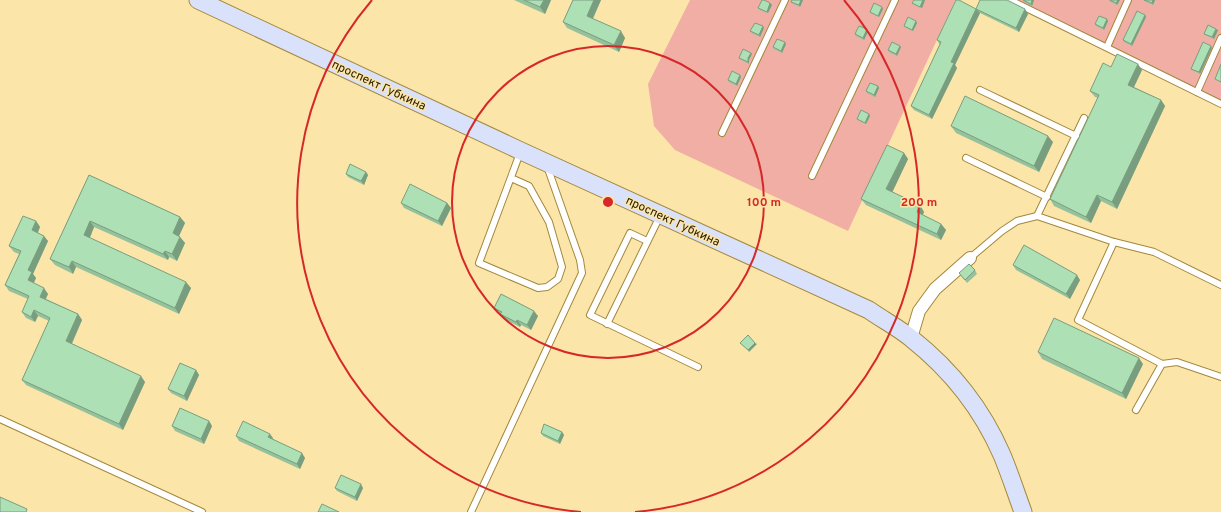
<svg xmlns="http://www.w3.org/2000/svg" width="1221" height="512" viewBox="0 0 1221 512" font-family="Overpass,sans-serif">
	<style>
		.green { fill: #f0aea4 }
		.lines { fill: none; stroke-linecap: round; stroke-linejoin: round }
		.lane-casing { stroke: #a3883c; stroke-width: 8 }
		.street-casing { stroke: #a3883c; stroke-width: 14 }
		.secondary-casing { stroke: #a3883c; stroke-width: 19 }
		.lane { stroke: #fff; stroke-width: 6 }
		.street { stroke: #fff; stroke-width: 12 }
		.secondary { stroke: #dae2fb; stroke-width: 17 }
		.wall { fill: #95c29c }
		.shaded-wall { fill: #799e7f }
		.building { fill: #ade1b5; stroke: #799e7f }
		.ring { fill: none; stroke: #d62828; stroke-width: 2 }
		.labels { text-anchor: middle; stroke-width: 3; stroke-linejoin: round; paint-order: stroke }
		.street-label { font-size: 12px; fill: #2c2001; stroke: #fce5a9 }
		.centre { fill: #d62828; stroke: #fce5a9; stroke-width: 2 }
		.ring-label { font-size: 12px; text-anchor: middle; font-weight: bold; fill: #d62828; stroke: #fce5a9; stroke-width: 3; stroke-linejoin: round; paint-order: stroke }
	</style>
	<rect width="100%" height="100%" fill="#fce5a9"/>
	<g class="green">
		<path d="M690,0H957L955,1L848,231L675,150L654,126L648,84Z"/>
		<path d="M1007,0H1221V106Z"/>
	</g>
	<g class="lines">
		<defs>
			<g id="lane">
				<path d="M1010,0L1221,104"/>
				<path d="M1107,47L1128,0"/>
				<path d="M980,90L1076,136"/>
				<path d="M1197,92L1221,38"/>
				<path d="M722,133L785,0"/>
				<path d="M966,158L1047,197"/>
				<path d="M812,176L895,0"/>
				<path d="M511,178L529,186L549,222L562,267L558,279L547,287L538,288L479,263L520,153"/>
				<path d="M1037,216L1084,118"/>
				<path d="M647,241L630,233L590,315L698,367"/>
				<path d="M1114,242L1078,320L1162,364L1177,362L1221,377"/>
				<path d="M970,258L1002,231L1017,221L1037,216L1114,242L1154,252L1221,285"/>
				<path d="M607,324L660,216"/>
				<path d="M1136,410L1162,364"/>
				<path d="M0,419L202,512"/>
				<path d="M471,512L582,273L580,260L547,166"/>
			</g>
			<path id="street" d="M911,338L919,311L935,289L970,258"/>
			<path id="secondary" d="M198,0L521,151L869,310C883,320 899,328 912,339C951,370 982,409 1002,455C1010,474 1016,493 1023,512"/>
		</defs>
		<use href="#lane" class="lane-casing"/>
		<use href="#street" class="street-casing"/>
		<use href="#secondary" class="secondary-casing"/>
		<use href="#lane" class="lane"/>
		<use href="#street" class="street"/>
		<use href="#secondary" class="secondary"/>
	</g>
	<g class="wall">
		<path d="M514,0H551L545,14Z"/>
		<path d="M573,0H601L593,19L625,38L619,52L567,28L563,22Z"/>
		<path d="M792,0H803L800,7L792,3L791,2Z"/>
		<path d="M925,0L922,8L913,4L912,3Z"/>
		<path d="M1023,0H1034L1032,6L1024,2Z"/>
		<path d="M1109,0H1120L1117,5L1109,1Z"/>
		<path d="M1144,0H1155L1153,5L1145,1Z"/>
		<path d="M770,3L772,5L768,13L760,10L758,8Z"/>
		<path d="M883,9L879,17L871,13L870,12Z"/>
		<path d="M976,9L1028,14L1019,32L980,13L955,65L957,68L932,119L914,110L911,106L940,45L937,40Z"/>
		<path d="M1145,15L1146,17L1132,46L1124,42L1123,40Z"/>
		<path d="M1107,19L1108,21L1104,30L1096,26L1095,24Z"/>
		<path d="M916,21L917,23L913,31L905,27L904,26Z"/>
		<path d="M764,28L760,37L752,33L750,31Z"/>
		<path d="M1216,29L1218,30L1214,39L1204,34Z"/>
		<path d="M868,31L864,40L856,36L855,34Z"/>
		<path d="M786,44L782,53L774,49L773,47Z"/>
		<path d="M1211,46L1212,48L1200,74L1192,70L1191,69Z"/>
		<path d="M901,47L897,56L889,52L888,50Z"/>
		<path d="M751,53L752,54L749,60V64L740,59L739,58Z"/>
		<path d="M1111,67L1142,70L1134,87L1161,100L1165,106L1117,209L1101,201L1091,223L1054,206L1050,199L1098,98L1095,97L1090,91Z"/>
		<path d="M740,75L741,77L737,86L729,82L728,80Z"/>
		<path d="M878,86L879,88L875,97L867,93L866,91Z"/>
		<path d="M869,114L870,116L866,124L858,120L857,119Z"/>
		<path d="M951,126L1053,142L1039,172L956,133Z"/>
		<path d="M904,153L908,159L892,192L924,212L923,215L941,224L946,230L941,240L866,205L861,199Z"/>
		<path d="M366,172L368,175L364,185L348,177L346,174Z"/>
		<path d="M89,175L180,217L185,223L179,236L185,243L177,261L169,257L168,260L94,227L90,238L191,288L179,314L76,267L73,274L55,265L50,259Z"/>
		<path d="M401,203H447L451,208L442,226L404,208Z"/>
		<path d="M36,221L40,227L38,233L48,241L33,274L36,278L34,283L48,294L46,299L78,314L82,320L72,344L145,382L123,430L26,385L22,380L49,321L38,316L35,322L26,318L22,312L28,299L9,291L5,285L19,254L14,252L9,246Z"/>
		<path d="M1013,265L1080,280L1070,299L1016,270Z"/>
		<path d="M975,270L977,274L967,283L959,273Z"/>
		<path d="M494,308L538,316L531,330L521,325L520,327L504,319L501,315L498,313Z"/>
		<path d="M1038,352L1143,364L1126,399L1042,359Z"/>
		<path d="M196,370L199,375L187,401L171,393L168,389Z"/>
		<path d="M209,421L212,426L204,444L175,431L172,426Z"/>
		<path d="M562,432L564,435L560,444L543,436L541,433Z"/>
		<path d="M236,436L273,438V439L305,458L300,469L239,441Z"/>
		<path d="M335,488H363L357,501L337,491Z"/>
	</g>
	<g class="shaded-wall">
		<path d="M544,0H551L545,14L540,7Z"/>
		<path d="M594,0H601L591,22L587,16Z"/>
		<path d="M801,0H803L800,7L799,5Z"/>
		<path d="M923,0H925L922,8L920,7Z"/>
		<path d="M1032,0H1034L1032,6L1031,4Z"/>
		<path d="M1118,0H1120L1117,5L1116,3Z"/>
		<path d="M1153,0H1155L1153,5L1152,3Z"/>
		<path d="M770,3L772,5L768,13L767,12Z"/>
		<path d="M882,7L883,9L879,17L878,16Z"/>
		<path d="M976,9L980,13L955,65L957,68L932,119L929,115L951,62Z"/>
		<path d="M1025,9L1028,14L1019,32L1016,28Z"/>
		<path d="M1145,15L1146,17L1132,46L1131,44Z"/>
		<path d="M1107,19L1108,21L1104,30L1103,28Z"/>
		<path d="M916,21L917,23L913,31L912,30Z"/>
		<path d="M763,26L764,28L760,37L759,35Z"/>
		<path d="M867,29L868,31L864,40L863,38Z"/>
		<path d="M1216,29L1218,30L1214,39L1212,37Z"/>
		<path d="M621,31L625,38L619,52L614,45Z"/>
		<path d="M785,42L786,44L782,53L781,51Z"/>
		<path d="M900,46L901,47L897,56L896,54Z"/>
		<path d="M1211,46L1212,48L1200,74L1199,72Z"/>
		<path d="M751,53L752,54L749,60V64L748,62V58Z"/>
		<path d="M1138,64L1142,70L1132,91L1128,85Z"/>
		<path d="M740,75L741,77L737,86L736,84Z"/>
		<path d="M878,86L879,88L875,97L874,95Z"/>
		<path d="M1161,100L1165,106L1117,209L1112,202Z"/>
		<path d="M869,114L870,116L866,124L865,123Z"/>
		<path d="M1048,136L1053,142L1039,172L1034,166Z"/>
		<path d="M904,153L908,159L891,195L886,189Z"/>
		<path d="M366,172L368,175L364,185L361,181Z"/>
		<path d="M1097,195L1101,201L1091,223L1086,217Z"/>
		<path d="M447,203L451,208L442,226L438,221Z"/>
		<path d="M920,205L924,212L921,218L917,212Z"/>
		<path d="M180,217L185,223L177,240L173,233Z"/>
		<path d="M36,221L40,227L36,236L32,230Z"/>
		<path d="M90,221L94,227L88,242L84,235Z"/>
		<path d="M941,224L946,230L941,240L937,234Z"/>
		<path d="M44,236L48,241L33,274L36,278L32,286L28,280V270Z"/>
		<path d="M180,237L185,243L177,261L172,254Z"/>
		<path d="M165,251L169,257L168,260L163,254Z"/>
		<path d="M72,261L76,267L73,274L69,267Z"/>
		<path d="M1077,275L1080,280L1070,299L1066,294Z"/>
		<path d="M186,282L191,288L179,314L175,308Z"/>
		<path d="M44,288L48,294L44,302L40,297Z"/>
		<path d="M34,310L38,316L35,322L31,317Z"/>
		<path d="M534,311L538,316L531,330L527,325Z"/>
		<path d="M78,314L82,320L70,347L66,341Z"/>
		<path d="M517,320L521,325L520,327L516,322Z"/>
		<path d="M755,343L757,344L749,352L748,350Z"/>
		<path d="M1139,358L1143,364L1126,399L1122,393Z"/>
		<path d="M196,370L199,375L187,401L184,396Z"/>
		<path d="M141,376L145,382L123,430L119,424Z"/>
		<path d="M209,421L212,426L204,444L201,439Z"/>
		<path d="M562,432L564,435L560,444L558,441Z"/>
		<path d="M270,434L273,438L271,442L268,437Z"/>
		<path d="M302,453L305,458L300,469L297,464Z"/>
		<path d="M361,484L363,488L357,501L355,497Z"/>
	</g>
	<g class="building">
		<path d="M524,0H544L540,7Z"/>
		<path d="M573,0H594L587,16L621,31L614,45L563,22Z"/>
		<path d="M762,0H764L770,3L767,12L758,8Z"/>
		<path d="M792,0H801L799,5L791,2Z"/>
		<path d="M914,0H923L920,7L912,3Z"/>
		<path d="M956,0H959L976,9L951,62L954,63L929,115L911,106L941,42L937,40Z"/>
		<path d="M980,0H1007L1025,9L1016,28L976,9Z"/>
		<path d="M1023,0H1032L1031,4Z"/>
		<path d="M1110,0H1118L1116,3Z"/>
		<path d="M1144,0H1153L1152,3Z"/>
		<path d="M874,3L882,7L878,16L870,12Z"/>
		<path d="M1137,11L1145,15L1131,44L1123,40Z"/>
		<path d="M1099,16L1107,19L1103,28L1095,24Z"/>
		<path d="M908,17L916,21L912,30L904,26Z"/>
		<path d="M755,23L763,26L759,35L750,31Z"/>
		<path d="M1208,25L1216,29L1212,37L1204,34Z"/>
		<path d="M859,26L867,29L863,38L855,34Z"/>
		<path d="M777,39L785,42L781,51L773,47Z"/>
		<path d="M892,42L900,46L896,54L888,50Z"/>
		<path d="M1203,42L1211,46L1199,72L1191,69Z"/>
		<path d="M743,49L751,53L748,58V62L739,58Z"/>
		<path d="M1117,54L1138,64L1128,85L1161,100L1112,202L1097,195L1086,217L1050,199L1099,95L1090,91L1103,63L1111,67Z"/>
		<path d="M1221,64V82L1215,79Z"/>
		<path d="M732,71L740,75L736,84L728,80Z"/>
		<path d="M870,83L878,86L874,95L866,91Z"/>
		<path d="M965,96L1048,136L1034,166L951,126Z"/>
		<path d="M861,110L869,114L865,123L857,119Z"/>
		<path d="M887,145L904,153L886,189L920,205L917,212L941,224L937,234L861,199Z"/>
		<path d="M350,164L366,172L361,181L346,174Z"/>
		<path d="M89,175L180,217L173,233L180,237L172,254L165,251L163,254L90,221L84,235L186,282L175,308L72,261L69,267L50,259Z"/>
		<path d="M410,184L447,203L438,221L401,203Z"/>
		<path d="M23,216L36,221L32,230L44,236L28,270L32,272L28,280L44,288L40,297L78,314L66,341L141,376L119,424L22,380L50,318L34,310L31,317L22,312L29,296L5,285L21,251L9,246Z"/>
		<path d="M1024,245L1077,275L1066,294L1013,265Z"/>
		<path d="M969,264L975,270L965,280L959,273Z"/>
		<path d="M501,294L534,311L527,325L517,320L516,322L500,314L502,312L494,308Z"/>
		<path d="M1054,318L1139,358L1122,393L1038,352Z"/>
		<path d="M748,335L755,343L748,350L740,343Z"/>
		<path d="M180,363L196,370L184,396L168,389Z"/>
		<path d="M180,408L209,421L201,439L172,426Z"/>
		<path d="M243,421L270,434L268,437L302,453L297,464L236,436Z"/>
		<path d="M544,424L562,432L558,441L541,433Z"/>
		<path d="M341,475L361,484L355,497L335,488Z"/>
		<path d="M0,497L27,509L26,512H0Z"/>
		<path d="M322,504L339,512H318Z"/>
	</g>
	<g class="ring">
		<circle cx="608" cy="202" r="156"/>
		<path d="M581 512A311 311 0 0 1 372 0M844 0A311 311 0 0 1 635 512"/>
	</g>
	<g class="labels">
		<g class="street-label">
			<text transform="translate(379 85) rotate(25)" y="4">проспект Губкина</text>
			<text transform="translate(673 221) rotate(25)" y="4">проспект Губкина</text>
		</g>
	</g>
	<circle cx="608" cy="202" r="6" class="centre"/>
	<g class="ring-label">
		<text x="764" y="206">100 m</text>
		<text x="919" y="206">200 m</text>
	</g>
</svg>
